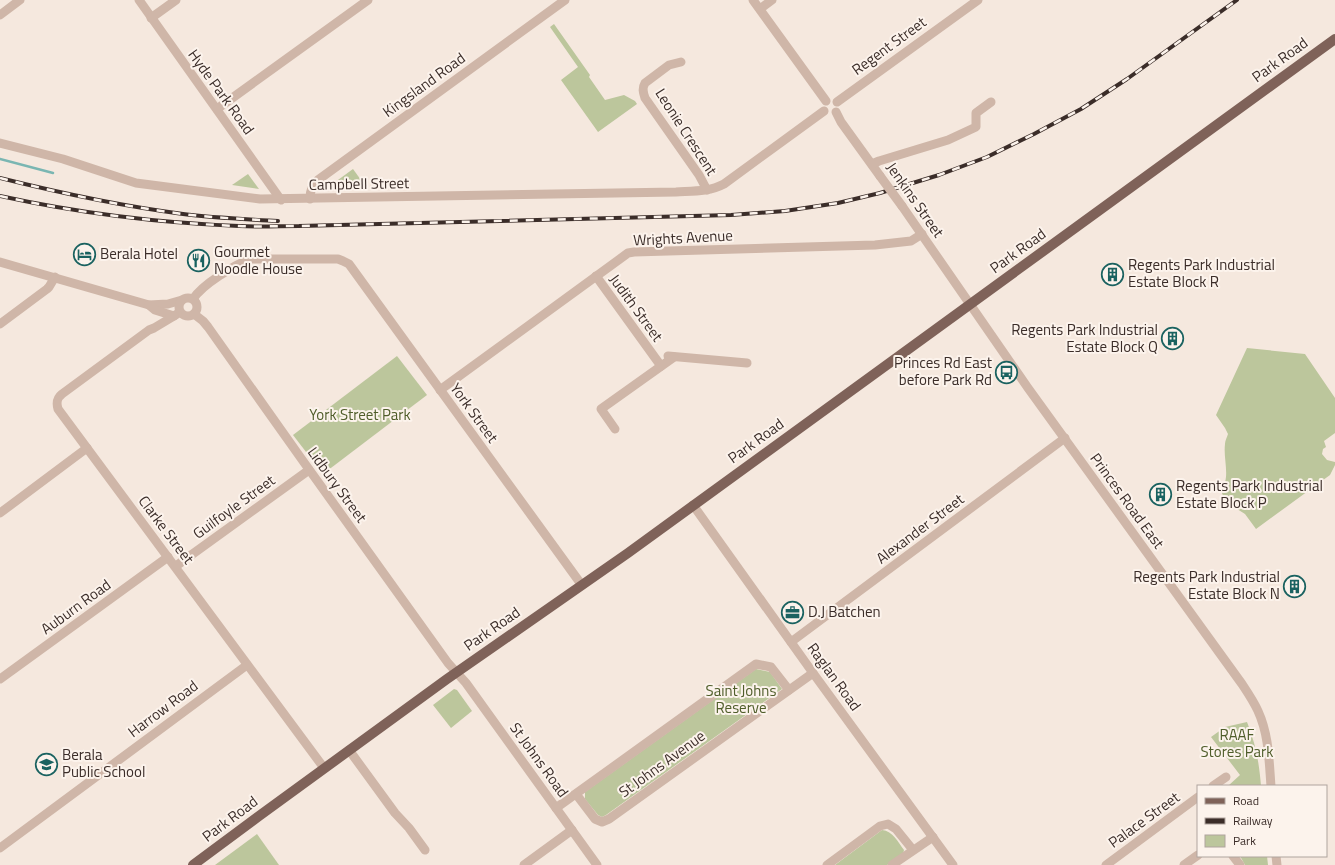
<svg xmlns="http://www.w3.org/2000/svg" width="1335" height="865" viewBox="0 0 1335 865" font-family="'Titillium Web',sans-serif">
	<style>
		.green { fill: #bcc69c }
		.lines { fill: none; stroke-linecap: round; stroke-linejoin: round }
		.stream { stroke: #7ab6b2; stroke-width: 2.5 }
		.minor { stroke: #cfb6a8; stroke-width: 9 }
		.major { stroke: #7f6259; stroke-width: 10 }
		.rail-casing { stroke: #3b2d29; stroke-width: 4 }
		.rail { stroke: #fcf3ec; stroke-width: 2.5; stroke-dasharray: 8; stroke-linecap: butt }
		.minor-bridge { stroke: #cfb6a8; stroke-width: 9 }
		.labels { text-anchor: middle; stroke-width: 4; stroke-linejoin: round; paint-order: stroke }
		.street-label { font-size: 15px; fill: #3b2d29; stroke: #fcf3ec }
		.poi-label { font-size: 15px; fill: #3b2d29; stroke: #fcf3ec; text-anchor: start }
		.park-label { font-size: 15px; fill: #4f5d2a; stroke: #fcf3ec }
	</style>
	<rect width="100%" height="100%" fill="#f5e8de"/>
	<g class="green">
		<path d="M554,24L590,75L589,77L605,100L624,95L635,101L637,104L598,132L561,80L578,67L550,27Z"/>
		<path d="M353,169L366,187L327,188Z"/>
		<path d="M248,174L259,189L232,185Z"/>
		<path d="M1247,348L1305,354L1335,398V433L1324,441L1326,447L1323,449L1322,454L1327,460L1335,462V465L1330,475L1256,529L1245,514L1226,502L1221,491C1231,477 1223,460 1225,444C1225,441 1227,437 1228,434L1225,428L1216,415Z"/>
		<path d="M397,356L427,395L323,474L293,435Z"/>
		<path d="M756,669L770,672L782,689L606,815L602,817L598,815L585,799V792Z"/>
		<path d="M454,689L457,690L472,711L451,728L433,705Z"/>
		<path d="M1247,722C1256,745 1259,762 1261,786H1228L1240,775L1211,737L1225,727Z"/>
		<path d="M882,830C893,831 898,842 904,850L903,854L887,865H835Z"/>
		<path d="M257,834L279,865H215Z"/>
		<path d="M1240,856H1267L1268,865H1245Z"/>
	</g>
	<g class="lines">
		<path class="stream" d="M0,159L53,173"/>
		<g class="minor">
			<path d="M139,0L281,200"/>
			<path d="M753,0L826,101"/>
			<path d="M760,9L772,0"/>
			<path d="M0,15L20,0"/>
			<path d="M151,18L176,0"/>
			<path d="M681,62L669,65L645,83C642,88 643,92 645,98L699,175L707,190"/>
			<path d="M837,102L978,0"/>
			<path d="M217,109L368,0"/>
			<path d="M836,112L841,122L880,176"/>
			<path d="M0,143L63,159L136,183L260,199L676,192C692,191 709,192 724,184L824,111"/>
			<path d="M872,164L879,161L948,140L976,127V113L991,102"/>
			<path d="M310,199C310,190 312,186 318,180L565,0"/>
			<path d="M902,206L1028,388L1242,684C1248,693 1254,702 1258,711C1269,735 1269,761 1271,786"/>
			<path d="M0,262L149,305L168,304L182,300"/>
			<path d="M596,276L661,366"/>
			<circle cx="188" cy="307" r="9"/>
			<path d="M193,299C203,284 233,266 250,259H338L343,261L349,264L581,584"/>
			<path d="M149,305L155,310L174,316L177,314"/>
			<path d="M194,314L203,321L208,327L303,461L448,663L466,683L597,865"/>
			<path d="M174,316L154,328L149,330L62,394C57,398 56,402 58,409L324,768"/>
			<path d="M0,324L47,289L49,287L55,277"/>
			<path d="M668,356L747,363"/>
			<path d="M440,390L628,253L634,252L875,245L911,241L922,234"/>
			<path d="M615,429L601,409L674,357"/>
			<path d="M693,505L813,673L953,865"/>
			<path d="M0,513L87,448"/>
			<path d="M176,566L309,470"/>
			<path d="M791,642L1065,438"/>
			<path d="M0,679L168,557"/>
			<path d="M349,750L395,813L409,828L425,850"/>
			<path d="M1213,786L1226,777"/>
			<path d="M576,794L595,819L602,822L609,819L813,673"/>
			<path d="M556,808L756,664L771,667L789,690"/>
			<path d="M0,848L247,665"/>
			<path d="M1233,856L1240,865"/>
			<path d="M1276,856L1277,865"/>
			<path d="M524,865L572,830"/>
			<path d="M827,865L880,826L888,824L896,829L913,850"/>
			<path d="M892,865L933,837"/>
			<path d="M1106,865L1198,797"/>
			<path d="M1184,865L1198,855"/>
		</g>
		<path class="major" d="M193,865L259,816L447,679L628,553L1335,39"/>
		<defs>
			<g id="rail">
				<path d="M0,178C60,193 121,206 183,214C214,218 246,219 278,221"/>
				<path d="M0,196C78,213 158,223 239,226C259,227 279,226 299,226L731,215L785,211L838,203L880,193L939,175L987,157L1034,134L1081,109L1127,79L1237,0"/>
			</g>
		</defs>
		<use href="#rail" class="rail-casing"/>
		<use href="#rail" class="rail"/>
		<path class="minor-bridge" d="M880,176L902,206"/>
	</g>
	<defs>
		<symbol id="hotel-ring" viewBox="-11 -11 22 22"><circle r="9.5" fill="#fcf3ec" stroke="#1a6260" stroke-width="1.5"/><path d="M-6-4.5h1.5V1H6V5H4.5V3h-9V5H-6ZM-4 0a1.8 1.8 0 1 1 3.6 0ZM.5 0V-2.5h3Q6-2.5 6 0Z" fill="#1a6260"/></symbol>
		<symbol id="restaurant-ring" viewBox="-11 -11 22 22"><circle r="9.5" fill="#fcf3ec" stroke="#1a6260" stroke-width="1.5"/><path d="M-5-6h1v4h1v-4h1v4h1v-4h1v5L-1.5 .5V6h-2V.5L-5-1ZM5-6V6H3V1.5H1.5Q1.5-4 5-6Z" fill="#1a6260"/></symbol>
		<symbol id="building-ring" viewBox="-11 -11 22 22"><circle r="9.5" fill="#fcf3ec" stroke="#1a6260" stroke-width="1.5"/><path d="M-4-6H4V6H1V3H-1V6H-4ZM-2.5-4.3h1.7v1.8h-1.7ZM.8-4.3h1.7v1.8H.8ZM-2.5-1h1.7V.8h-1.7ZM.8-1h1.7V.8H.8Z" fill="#1a6260"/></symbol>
		<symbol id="bus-ring" viewBox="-11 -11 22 22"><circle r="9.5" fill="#fcf3ec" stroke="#1a6260" stroke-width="1.5"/><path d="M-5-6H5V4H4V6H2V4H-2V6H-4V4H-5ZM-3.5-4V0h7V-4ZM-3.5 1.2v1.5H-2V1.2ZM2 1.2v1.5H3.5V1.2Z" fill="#1a6260"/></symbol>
		<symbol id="office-ring" viewBox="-11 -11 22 22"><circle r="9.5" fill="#fcf3ec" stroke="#1a6260" stroke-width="1.5"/><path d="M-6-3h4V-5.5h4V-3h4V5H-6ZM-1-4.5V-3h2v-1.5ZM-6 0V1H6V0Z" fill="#1a6260"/></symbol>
		<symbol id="school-ring" viewBox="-11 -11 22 22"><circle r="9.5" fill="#fcf3ec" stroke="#1a6260" stroke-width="1.5"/><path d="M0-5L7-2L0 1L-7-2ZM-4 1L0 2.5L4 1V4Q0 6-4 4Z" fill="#1a6260"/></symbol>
	</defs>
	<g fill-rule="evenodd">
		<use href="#hotel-ring" x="72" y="242" width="25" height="25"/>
		<use href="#restaurant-ring" x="186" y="248" width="25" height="25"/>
		<use href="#building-ring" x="1100" y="262" width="25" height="25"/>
		<use href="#building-ring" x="1160" y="326" width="25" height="25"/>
		<use href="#bus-ring" x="994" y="360" width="25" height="25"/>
		<use href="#building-ring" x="1148" y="482" width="25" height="25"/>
		<use href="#building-ring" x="1282" y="574" width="25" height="25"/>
		<use href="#office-ring" x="780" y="600" width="25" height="25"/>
		<use href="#school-ring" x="34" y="752" width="25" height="25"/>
	</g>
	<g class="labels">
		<g class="street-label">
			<text transform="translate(889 46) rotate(-36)" y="5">Regent Street</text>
			<text transform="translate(1280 60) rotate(-36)" y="5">Park Road</text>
			<text transform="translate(424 85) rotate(-36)" y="5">Kingsland Road</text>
			<text transform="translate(221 92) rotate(54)" y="5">Hyde Park Road</text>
			<text transform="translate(686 132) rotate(57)" y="5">Leonie Crescent</text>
			<text transform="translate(359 184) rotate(-1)" y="5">Campbell Street</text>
			<text transform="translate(915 200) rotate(55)" y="5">Jenkins Street</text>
			<text transform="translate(683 238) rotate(-3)" y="5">Wrights Avenue</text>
			<text transform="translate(1018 251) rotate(-36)" y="5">Park Road</text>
			<text transform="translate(636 308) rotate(54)" y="5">Judith Street</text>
			<text transform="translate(474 413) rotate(54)" y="5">York Street</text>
			<text transform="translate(756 441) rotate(-36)" y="5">Park Road</text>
			<text transform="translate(337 485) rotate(54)" y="5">Lidbury Street</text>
			<text transform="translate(1127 501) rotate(54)" y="5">Princes Road East</text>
			<text transform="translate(234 507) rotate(-36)" y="5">Guilfoyle Street</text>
			<text transform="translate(920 529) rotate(-37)" y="5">Alexander Street</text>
			<text transform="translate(166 530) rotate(53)" y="5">Clarke Street</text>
			<text transform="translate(76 607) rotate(-36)" y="5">Auburn Road</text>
			<text transform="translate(492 629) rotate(-35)" y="5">Park Road</text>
			<text transform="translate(834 677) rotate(54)" y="5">Raglan Road</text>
			<text transform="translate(163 709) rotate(-37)" y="5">Harrow Road</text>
			<text transform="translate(539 760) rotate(54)" y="5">St Johns Road</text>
			<text transform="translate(662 764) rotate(-36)" y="5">St Johns Avenue</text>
			<text transform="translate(230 819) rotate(-37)" y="5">Park Road</text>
			<text transform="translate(1144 820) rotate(-36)" y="5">Palace Street</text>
		</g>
		<g class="poi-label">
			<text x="214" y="257">Gourmet<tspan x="214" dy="17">Noodle House</tspan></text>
			<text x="100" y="259">Berala Hotel</text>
			<text x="1128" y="270">Regents Park Industrial<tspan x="1128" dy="17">Estate Block R</tspan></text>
			<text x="1158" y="335" text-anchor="end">Regents Park Industrial<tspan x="1158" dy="17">Estate Block Q</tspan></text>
			<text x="992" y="368" text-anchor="end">Princes Rd East<tspan x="992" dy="17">before Park Rd</tspan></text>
			<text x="1176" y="491">Regents Park Industrial<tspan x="1176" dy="17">Estate Block P</tspan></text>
			<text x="1280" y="582" text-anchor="end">Regents Park Industrial<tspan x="1280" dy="17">Estate Block N</tspan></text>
			<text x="808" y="617">D.J Batchen</text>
			<text x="62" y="760">Berala<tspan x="62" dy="17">Public School</tspan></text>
		</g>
		<g class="park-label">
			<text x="360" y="420">York Street Park</text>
			<text x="741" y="696">Saint Johns<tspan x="741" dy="17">Reserve</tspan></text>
			<text x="1237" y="740">RAAF<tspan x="1237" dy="17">Stores Park</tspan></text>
		</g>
	</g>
	<rect x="1197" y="785" width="130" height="72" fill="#fcf3ec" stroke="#afa49e"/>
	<rect x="1205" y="798" width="20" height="6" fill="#7f6259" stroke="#afa49e"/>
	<text x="1233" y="805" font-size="12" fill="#3b2d29">Road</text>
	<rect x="1205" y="818" width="20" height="6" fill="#3b2d29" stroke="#afa49e"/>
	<text x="1233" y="825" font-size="12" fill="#3b2d29">Railway</text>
	<rect x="1205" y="835" width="20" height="12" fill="#bcc69c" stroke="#afa49e"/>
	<text x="1233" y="845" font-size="12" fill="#3b2d29">Park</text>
</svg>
